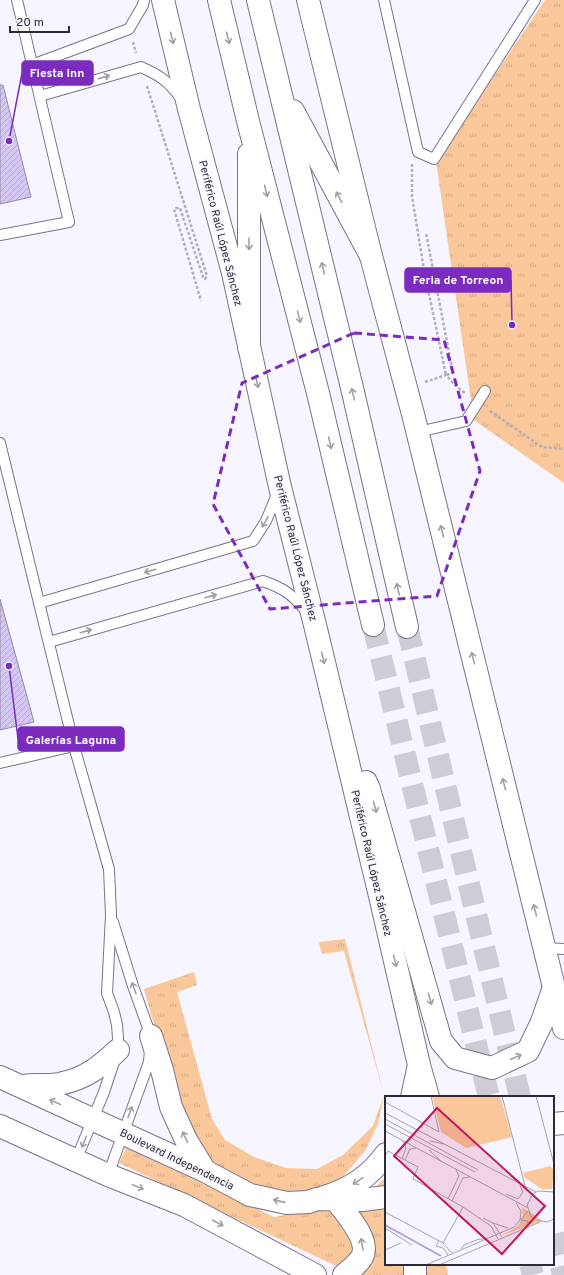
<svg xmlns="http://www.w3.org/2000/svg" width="564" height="1275" viewBox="0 0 564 1275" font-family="Overpass,sans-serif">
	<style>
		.grass { fill: url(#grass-tufts) }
		.building { fill: url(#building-hatch); stroke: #928ca3 }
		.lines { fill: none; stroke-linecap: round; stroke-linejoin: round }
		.motorway-tunnel { stroke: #cfccd6; stroke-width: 22; stroke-dasharray: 22 11; stroke-linecap: butt }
		.service-casing { stroke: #7b748b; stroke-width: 12 }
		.secondary-casing { stroke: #7b748b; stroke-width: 24 }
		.primary-casing { stroke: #7b748b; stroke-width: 24 }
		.motorway-casing { stroke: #7b748b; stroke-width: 24 }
		.path { stroke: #b3b0ba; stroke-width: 2.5; stroke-dasharray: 3 2; stroke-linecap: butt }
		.service { stroke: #fff; stroke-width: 10 }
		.secondary { stroke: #fff; stroke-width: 22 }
		.primary { stroke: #fff; stroke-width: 22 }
		.motorway { stroke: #fff; stroke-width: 22 }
		.oneway { stroke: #a09fa3 }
		.marked { fill: none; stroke: #7b2cbf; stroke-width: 3; stroke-dasharray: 8 5; stroke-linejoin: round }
		.labels { text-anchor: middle; stroke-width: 3; stroke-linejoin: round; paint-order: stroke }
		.street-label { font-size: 11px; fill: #2d2a33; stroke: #f7f5ff }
		.inset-river { fill: none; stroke: #b49ce8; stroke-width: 2 }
		.inset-road { fill: none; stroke: #a6a4ad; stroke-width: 1 }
		.view { fill: #c2185b; fill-opacity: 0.15; stroke: #c2185b; stroke-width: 2 }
		.inset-edge { fill: none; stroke: #2d2a33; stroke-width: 2 }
		.leader { fill: none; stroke: #7b2cbf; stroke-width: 1.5 }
		.callout-dot { fill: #7b2cbf; stroke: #f7f5ff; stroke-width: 1.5 }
		.callout { fill: #7b2cbf; stroke: #7b2cbf; stroke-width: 1.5 }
		.callout-label { font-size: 12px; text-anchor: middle; font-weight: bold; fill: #fff }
	</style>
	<defs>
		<pattern id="grass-tufts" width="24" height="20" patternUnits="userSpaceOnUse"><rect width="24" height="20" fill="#f9c799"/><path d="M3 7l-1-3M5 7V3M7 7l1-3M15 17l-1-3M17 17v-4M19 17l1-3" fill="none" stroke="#d6ab84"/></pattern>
		<pattern id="building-hatch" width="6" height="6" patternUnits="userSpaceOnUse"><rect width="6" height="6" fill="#d4c6f5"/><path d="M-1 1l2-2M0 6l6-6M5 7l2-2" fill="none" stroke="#b6aad2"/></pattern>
	</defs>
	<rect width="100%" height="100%" fill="#f7f5ff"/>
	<g class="grass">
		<path d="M545,0H564V483L474,420L436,162Z"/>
		<path d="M345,939L384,1095L378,1124L365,1151L340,1180L322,1191L292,1196L221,1176L187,1143L144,989L194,972L197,985L177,992L212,1119L225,1140L254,1157L286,1168L317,1169L343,1155L373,1126L384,1095L344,951L322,954L319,942Z"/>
		<path d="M126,1148L274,1217L350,1204L362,1200L386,1177V1264H446L448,1275H355L119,1163Z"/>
	</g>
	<g class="building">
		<path d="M0,85H3L31,197L0,204Z"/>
		<path d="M0,599L34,722L0,730Z"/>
	</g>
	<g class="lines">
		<g class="motorway-tunnel">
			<path d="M373,625L489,1097"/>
			<path d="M407,627L520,1097"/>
			<path d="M553,1234L563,1275"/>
			<path d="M530,1264L533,1275"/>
		</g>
		<defs>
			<g id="service">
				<path d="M384,0L418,152L434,159L535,0"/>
				<path d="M32,65L129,29L143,5L144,0"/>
				<path d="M40,96L141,67C159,75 168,81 180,97"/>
				<path d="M0,235L69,222L17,0"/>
				<path d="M418,432L466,421L485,391"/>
				<path d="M0,443L74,746L0,763"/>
				<path d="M39,603L253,541L266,521L278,492"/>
				<path d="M49,642L263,581C283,588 292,594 306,611"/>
				<path d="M74,746L109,869L111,915L107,993L114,1012L117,1025L118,1038V1050L104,1092L76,1160"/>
				<path d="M544,948L564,949"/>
				<path d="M108,1175L149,1062L151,1036L133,986L113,922"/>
			</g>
			<g id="secondary">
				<path d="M163,0L189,109L233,273L280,487L315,625L380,896L419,1065L428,1097"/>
				<path d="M308,0L371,256L414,418L564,1028"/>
				<path d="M366,782L369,789L441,1041L455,1058L492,1068L528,1051L542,1022L554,987"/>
			</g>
			<g id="primary">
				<path d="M151,1036L162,1070L171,1107L186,1140L205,1171"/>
				<path d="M0,1077L205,1171L250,1195L287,1203L308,1202L317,1199L362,1200L386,1197"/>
				<path d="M22,1086C34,1084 47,1086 59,1084C85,1079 100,1067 118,1050"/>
				<path d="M412,1097L419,1065"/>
				<path d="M553,1124L564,1123"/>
				<path d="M0,1126L108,1175L184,1205L315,1275"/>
				<path d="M324,1197C349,1190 371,1175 386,1154"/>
				<path d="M336,1200C346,1214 371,1240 362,1257C358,1264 350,1270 344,1275"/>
				<path d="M415,1264V1275"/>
			</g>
			<g id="motorway">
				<path d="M219,0L248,121L318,393L373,625"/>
				<path d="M258,0L353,392L407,627"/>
				<path d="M293,111L371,256"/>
				<path d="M249,154V347"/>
			</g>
		</defs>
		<use href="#service" class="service-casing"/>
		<use href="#secondary" class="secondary-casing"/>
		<use href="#primary" class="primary-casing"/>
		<use href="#motorway" class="motorway-casing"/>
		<g class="path">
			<path d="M133,42L136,53"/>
			<path d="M147,86L207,276L205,279L203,277L180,208H176L174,209L201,301"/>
			<path d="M412,164V196L424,270L446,375L453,373L426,233"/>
			<path d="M425,382L446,375L456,386L466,394"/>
			<path d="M490,411L542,447L564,449"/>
			<path d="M0,609L3,610"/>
		</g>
		<use href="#service" class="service"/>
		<use href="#secondary" class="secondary"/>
		<use href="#primary" class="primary"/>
		<use href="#motorway" class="motorway"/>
	</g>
	<defs><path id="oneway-shaft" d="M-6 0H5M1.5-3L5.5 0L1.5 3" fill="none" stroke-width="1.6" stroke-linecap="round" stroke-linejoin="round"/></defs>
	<g class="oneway">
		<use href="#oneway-shaft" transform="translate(172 38) rotate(76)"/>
		<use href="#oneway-shaft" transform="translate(228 38) rotate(76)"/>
		<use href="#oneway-shaft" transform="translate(104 77) rotate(-16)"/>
		<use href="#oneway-shaft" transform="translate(266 191) rotate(76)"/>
		<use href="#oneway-shaft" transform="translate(339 197) rotate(-118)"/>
		<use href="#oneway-shaft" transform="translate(249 244) rotate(90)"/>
		<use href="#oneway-shaft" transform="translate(323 268) rotate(-103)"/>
		<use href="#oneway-shaft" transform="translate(299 317) rotate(76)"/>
		<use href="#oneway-shaft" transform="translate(257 382) rotate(78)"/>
		<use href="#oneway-shaft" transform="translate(353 394) rotate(-103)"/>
		<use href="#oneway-shaft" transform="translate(330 443) rotate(77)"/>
		<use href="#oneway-shaft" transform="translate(265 522) rotate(119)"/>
		<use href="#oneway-shaft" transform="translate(442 531) rotate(-104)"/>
		<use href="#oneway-shaft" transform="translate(150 571) rotate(164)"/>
		<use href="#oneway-shaft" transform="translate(398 589) rotate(-103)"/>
		<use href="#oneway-shaft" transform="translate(211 596) rotate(-16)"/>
		<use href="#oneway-shaft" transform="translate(86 631) rotate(-16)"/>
		<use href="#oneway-shaft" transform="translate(323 658) rotate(76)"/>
		<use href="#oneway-shaft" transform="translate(473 658) rotate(-104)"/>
		<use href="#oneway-shaft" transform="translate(504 784) rotate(-104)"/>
		<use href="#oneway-shaft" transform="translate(375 807) rotate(74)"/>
		<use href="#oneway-shaft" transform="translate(535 910) rotate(-104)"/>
		<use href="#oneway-shaft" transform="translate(395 961) rotate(77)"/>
		<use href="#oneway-shaft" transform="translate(134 988) rotate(-109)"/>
		<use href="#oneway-shaft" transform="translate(430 999) rotate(74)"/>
		<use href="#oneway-shaft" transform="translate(516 1057) rotate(-25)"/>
		<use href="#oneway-shaft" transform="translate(55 1102) rotate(-156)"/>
		<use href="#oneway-shaft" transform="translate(130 1112) rotate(-70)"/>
		<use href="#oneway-shaft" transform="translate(185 1137) rotate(-116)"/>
		<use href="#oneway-shaft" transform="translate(84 1142) rotate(112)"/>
		<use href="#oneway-shaft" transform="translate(358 1181) rotate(146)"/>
		<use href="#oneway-shaft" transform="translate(138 1187) rotate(22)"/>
		<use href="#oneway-shaft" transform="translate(279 1201) rotate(-167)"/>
		<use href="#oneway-shaft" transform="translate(218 1223) rotate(28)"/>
		<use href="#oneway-shaft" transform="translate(362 1244) rotate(-99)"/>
	</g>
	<path class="marked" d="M354,333L444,340L480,471L437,596L270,609L213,504L242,383Z"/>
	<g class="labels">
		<g class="street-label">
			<text transform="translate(221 233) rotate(76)" y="4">Periférico Raúl López Sánchez</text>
			<text transform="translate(296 548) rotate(76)" y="4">Periférico Raúl López Sánchez</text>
			<text transform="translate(372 863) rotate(77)" y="4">Periférico Raúl López Sánchez</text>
			<text transform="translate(177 1159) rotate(26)" y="4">Boulevard Independencia</text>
		</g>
	</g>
	<g transform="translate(385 1096)">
		<rect width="169" height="169" fill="#f7f5ff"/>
		<path d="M47,0H115L127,41L81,52L56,36ZM165,70L169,74L167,93H157L139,81L138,77ZM137,111L158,125L117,139L133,130L138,121Z" fill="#f9c799"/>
		<path class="inset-river" d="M0,129L56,160"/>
		<path class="inset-road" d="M117,0L140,90M151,0L169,68M0,6L54,36L46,0M0,17L151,96M0,23L93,74M0,28L90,76M0,35L143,112M45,45L59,48M44,54L57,66M0,60L3,55L33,71L28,83L78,111L58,147L0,116M17,63L21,52L18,45M20,64L25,53L31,52M169,96L153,95L148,98L142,109L146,120L151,124L162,126L169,123M121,98L133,103L138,96L135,90M63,103L74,80L71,74M67,105L78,82L85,81M131,107L136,115L135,124M78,111L106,130L113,143M98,122L108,127L117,141M136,124L143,125V131M108,127L123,132M0,132L27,149M54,145L51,150L58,152L63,159M58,147L67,157M76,153L79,149L94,143H100M0,154L16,147M41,169L129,131L143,115M54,169L155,126"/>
		<path class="view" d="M52,12L160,110L117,158L9,60Z"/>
		<rect width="169" height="169" class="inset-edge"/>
	</g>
	<path class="leader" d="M9 141L22 73M512 325L511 280M9 666L18 739"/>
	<g class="callout-dot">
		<circle cx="9" cy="141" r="4"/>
		<circle cx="512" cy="325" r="4"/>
		<circle cx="9" cy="666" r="4"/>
	</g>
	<g class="callout">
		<rect x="22" y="61" width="71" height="24" rx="4"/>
		<rect x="405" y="268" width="106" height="24" rx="4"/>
		<rect x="18" y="727" width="106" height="24" rx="4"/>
	</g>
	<g class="callout-label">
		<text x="57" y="77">Fiesta Inn</text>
		<text x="458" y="284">Feria de Torreon</text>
		<text x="71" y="744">Galerías Laguna</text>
	</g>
	<path d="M10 26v6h59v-6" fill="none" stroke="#2d2a33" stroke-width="2"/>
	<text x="16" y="26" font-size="12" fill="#2d2a33" stroke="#f7f5ff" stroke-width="3" paint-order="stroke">20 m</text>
</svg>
